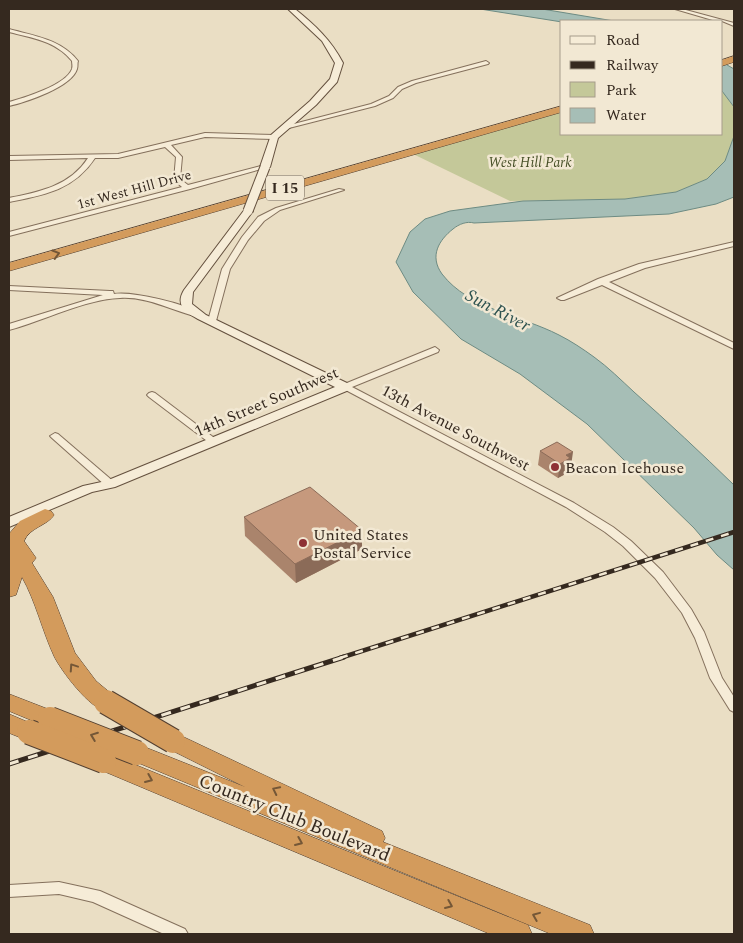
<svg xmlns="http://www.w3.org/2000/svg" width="743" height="943" viewBox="0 0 743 943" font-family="Spectral,serif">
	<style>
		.green { fill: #c4c899 }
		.water { fill: #a6beb6; stroke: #6d8b83 }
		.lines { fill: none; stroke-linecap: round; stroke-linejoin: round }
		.street-casing { stroke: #84705c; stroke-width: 2 }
		.secondary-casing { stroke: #65513f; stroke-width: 2 }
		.highway-casing { stroke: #523f30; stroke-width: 1 }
		.street { fill: #f6ecd7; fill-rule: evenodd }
		.secondary { fill: #f6ecd7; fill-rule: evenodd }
		.highway { fill: #d39b5c; fill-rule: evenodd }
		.rail-far1-casing { stroke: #35291f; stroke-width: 4.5 }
		.rail-casing { stroke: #35291f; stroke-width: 5 }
		.rail-far1 { stroke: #f2e8d3; stroke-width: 2.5; stroke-dasharray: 8; stroke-linecap: butt }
		.rail { stroke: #f2e8d3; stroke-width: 3; stroke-dasharray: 10; stroke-linecap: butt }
		.secondary-bridge-casing { stroke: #65513f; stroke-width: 11; stroke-linecap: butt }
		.highway-bridge-casing { stroke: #523f30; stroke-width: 26; stroke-linecap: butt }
		.secondary-bridge { stroke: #f6ecd7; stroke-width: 9 }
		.highway-bridge { stroke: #d39b5c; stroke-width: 24 }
		.wall { fill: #aa846c }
		.shaded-wall { fill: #8b6b58 }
		.building { fill: #c6997d; stroke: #8b6b58 }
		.oneway { stroke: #745737 }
		.poi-dot { fill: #8e3135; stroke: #f2e8d3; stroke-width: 2 }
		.labels { text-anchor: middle; stroke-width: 5; stroke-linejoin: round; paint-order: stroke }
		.far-park-label { font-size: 14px; font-style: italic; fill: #475027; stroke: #f2e8d3 }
		.far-street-label { font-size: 14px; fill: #35291f; stroke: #f2e8d3 }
		.shield { fill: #f2e8d3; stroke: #6e6255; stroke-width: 1 }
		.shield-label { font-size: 15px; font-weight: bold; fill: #35291f }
		.street-label { font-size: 16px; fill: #35291f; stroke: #f2e8d3 }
		.poi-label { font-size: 16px; fill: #35291f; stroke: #f2e8d3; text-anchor: start }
		.water-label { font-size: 18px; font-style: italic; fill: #2f5350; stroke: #f2e8d3 }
		.near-street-label { font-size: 19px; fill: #35291f; stroke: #f2e8d3 }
	</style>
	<rect width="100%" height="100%" fill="#eadec4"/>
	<path class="green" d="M722,91L734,107V136L725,161L707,179L676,192L625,199L510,201L413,154L562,111V134H722Z"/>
	<g class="water">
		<path d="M480,9H542L614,21L562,22Z"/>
		<path d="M722,62L734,69V107L722,91Z"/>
		<path d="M734,136V197L716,204L669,214L474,223C467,221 459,224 453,229C439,240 429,256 442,274C469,309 520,315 559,335C571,341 583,349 594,357C608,367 621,380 634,392C668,422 701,453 734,485V570L717,555L694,528L587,424L520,374L461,339L413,292L396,262L410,232L425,219L450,211L523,201L625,199L676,192L707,179L725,161Z"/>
	</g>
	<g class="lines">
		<defs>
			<g id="street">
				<path d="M675,9H682L734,23V26L722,21H716Z"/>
				<path d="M9,29C34,36 61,39 78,61C77,63 78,66 77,69C72,87 26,102 9,106V102C24,98 66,85 72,69C73,66 72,63 72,61C56,41 32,38 9,32Z"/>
				<path d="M486,61L489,63L488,64L416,83L402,89L393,98L375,106L285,129L282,127L371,104L389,96L398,87L412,81Z"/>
				<path d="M205,133L274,135L277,137L274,139L205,137L171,145L182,157L180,179L188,185L265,165L268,167L190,189L9,236V232L182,187L174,180L176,157L165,147L118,158H95C74,190 44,195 9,202V198C39,192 70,186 88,158L9,160V156L118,154Z"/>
				<path d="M339,189L344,190L280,210L264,221L248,240L230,269L216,321L212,323H209L208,321L222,269L242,237L258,217L276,208Z"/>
				<path d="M734,242V246L645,268L609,282L734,343V349L602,285L564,300H561L557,298L598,279L639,264Z"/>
				<path d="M9,286L110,291H113L114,294C132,291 188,304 202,315L198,317C173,311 147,296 120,298C86,299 43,321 9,330V324L103,295L9,290Z"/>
				<path d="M435,347L439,350L438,352L352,387L574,503L613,527L631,541L663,572L691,609L704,632L722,678L734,697V712L730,710L710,678L695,638L682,613L655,578L623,546L605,532L566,507L340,387L342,385Z"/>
				<path d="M152,392L155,393L217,440L219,442L217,444H211L149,397L147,395L149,393Z"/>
				<path d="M55,433L58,434L114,482L115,484L114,486H106L52,438L50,436Z"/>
				<path d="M59,882L100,891L185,929L188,934H164L93,902L59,894L9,897V885Z"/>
			</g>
			<g id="secondary">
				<path d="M288,9H295C315,25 331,40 343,63L337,82L316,105L278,138L270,167L265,170L260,167L271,135L310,101L330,79L335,63L322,41Z"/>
				<path d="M248,208L253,211L193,292L192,304L206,315L349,384L351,387L349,390L115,487L92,492L9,527V517L83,486L106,481L335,387L198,319C185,312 175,305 184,290L245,209Z"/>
			</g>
			<g id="highway">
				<path d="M734,56V62L722,66V60Z"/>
				<path d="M562,106V112L9,271V263Z"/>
				<path d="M45,509L51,511L54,515C47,526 30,527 24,541L36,558L32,563L53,597L75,653L96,681L114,696L117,702L114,708C111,709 109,710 106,710C91,711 60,669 54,656C42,630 36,602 22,577L16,595L9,597V534L20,521Z"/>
				<path d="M9,694L58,713L61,719L58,725L50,728L9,711Z"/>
				<path d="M9,714L37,726L40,732L37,738L29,741L9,733Z"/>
				<path d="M173,732L382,831L385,838L383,842L590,925L594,934H551L129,759L125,753L129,747L137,744L245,787L165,747L162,741L165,735Z"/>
				<path d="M104,752L528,925L532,934H490L96,768L92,761L96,754Z"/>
			</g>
		</defs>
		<use href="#street" class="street-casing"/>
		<use href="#secondary" class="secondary-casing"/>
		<use href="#highway" class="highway-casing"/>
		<use href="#street" class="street"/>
		<use href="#secondary" class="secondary"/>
		<use href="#highway" class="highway"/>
		<defs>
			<path id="rail-far1" d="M340,658L734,532"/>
			<path id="rail" d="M9,764L344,657"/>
		</defs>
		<use href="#rail-far1" class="rail-far1-casing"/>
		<use href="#rail" class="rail-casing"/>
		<use href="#rail-far1" class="rail-far1"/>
		<use href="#rail" class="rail"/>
		<defs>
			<path id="secondary-bridge" d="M248,211L265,167"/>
			<g id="highway-bridge">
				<path d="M106,702L173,741"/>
				<path d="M50,719L137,753"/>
				<path d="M29,732L104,761"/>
			</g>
		</defs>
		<use href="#secondary-bridge" class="secondary-bridge-casing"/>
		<use href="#highway-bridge" class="highway-bridge-casing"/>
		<use href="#secondary-bridge" class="secondary-bridge"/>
		<use href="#highway-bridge" class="highway-bridge"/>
	</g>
	<g class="wall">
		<path d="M540,451L571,466H569V472L558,478L538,465Z"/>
		<path d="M244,517L362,549L296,583L245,536Z"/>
	</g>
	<g class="shaded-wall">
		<path d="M573,452L571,466H569V472L558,478L560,464L566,455Z"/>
		<path d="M362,530V549L296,583L295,564Z"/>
	</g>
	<g class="building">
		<path d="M557,442L573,452L566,455L570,458L560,464L540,451Z"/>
		<path d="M310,487L362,530L295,564L244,517Z"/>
	</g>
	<defs><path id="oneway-chevron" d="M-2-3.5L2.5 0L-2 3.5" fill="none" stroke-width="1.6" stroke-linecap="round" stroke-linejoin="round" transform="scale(1.25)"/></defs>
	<g class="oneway">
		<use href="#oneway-chevron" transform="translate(56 254) rotate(-16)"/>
		<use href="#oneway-chevron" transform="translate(73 667) rotate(-124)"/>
		<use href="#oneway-chevron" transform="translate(94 736) rotate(-159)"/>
		<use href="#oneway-chevron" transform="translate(149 779) rotate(23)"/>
		<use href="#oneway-chevron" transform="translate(276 790) rotate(-154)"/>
		<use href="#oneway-chevron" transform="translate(299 842) rotate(23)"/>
		<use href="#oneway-chevron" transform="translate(449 905) rotate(23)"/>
		<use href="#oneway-chevron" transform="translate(536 916) rotate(-158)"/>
	</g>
	<g class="poi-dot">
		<circle cx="555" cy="467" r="5"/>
		<circle cx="303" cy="543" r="5"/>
	</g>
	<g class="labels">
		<g class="far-park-label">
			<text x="530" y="167">West Hill Park</text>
		</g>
		<g class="far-street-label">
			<text transform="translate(134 189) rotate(-15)" y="5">1st West Hill Drive</text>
		</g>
		<rect class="shield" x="266" y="175.5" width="38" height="25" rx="4"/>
		<g class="shield-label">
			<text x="285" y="193">I 15</text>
		</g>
		<g class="street-label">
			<text transform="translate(266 401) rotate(-23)" y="6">14th Street Southwest</text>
			<text transform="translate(456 427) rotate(28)" y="6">13th Avenue Southwest</text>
		</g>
		<g class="poi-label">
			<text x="565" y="473">Beacon Icehouse</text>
			<text x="313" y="540">United States<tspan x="313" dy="18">Postal Service</tspan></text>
		</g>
		<g class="water-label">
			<text transform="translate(498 310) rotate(28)" y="6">Sun River</text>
		</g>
		<g class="near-street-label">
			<text transform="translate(295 817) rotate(22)" y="7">Country Club Boulevard</text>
		</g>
	</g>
	<rect width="743" height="943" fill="none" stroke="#35291f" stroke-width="20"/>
	<rect x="560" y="20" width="162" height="115" fill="#f2e8d3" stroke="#a69c8b"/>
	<rect x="570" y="36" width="25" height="8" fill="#f6ecd7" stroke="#a69c8b"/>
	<text x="606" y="45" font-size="15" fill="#35291f">Road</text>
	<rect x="570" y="61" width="25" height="8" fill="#35291f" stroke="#a69c8b"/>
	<text x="606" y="70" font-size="15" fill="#35291f">Railway</text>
	<rect x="570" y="82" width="25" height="15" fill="#c4c899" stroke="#a69c8b"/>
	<text x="606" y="95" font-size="15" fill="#35291f">Park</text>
	<rect x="570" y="108" width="25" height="15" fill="#a6beb6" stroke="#a69c8b"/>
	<text x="606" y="120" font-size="15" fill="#35291f">Water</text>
</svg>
